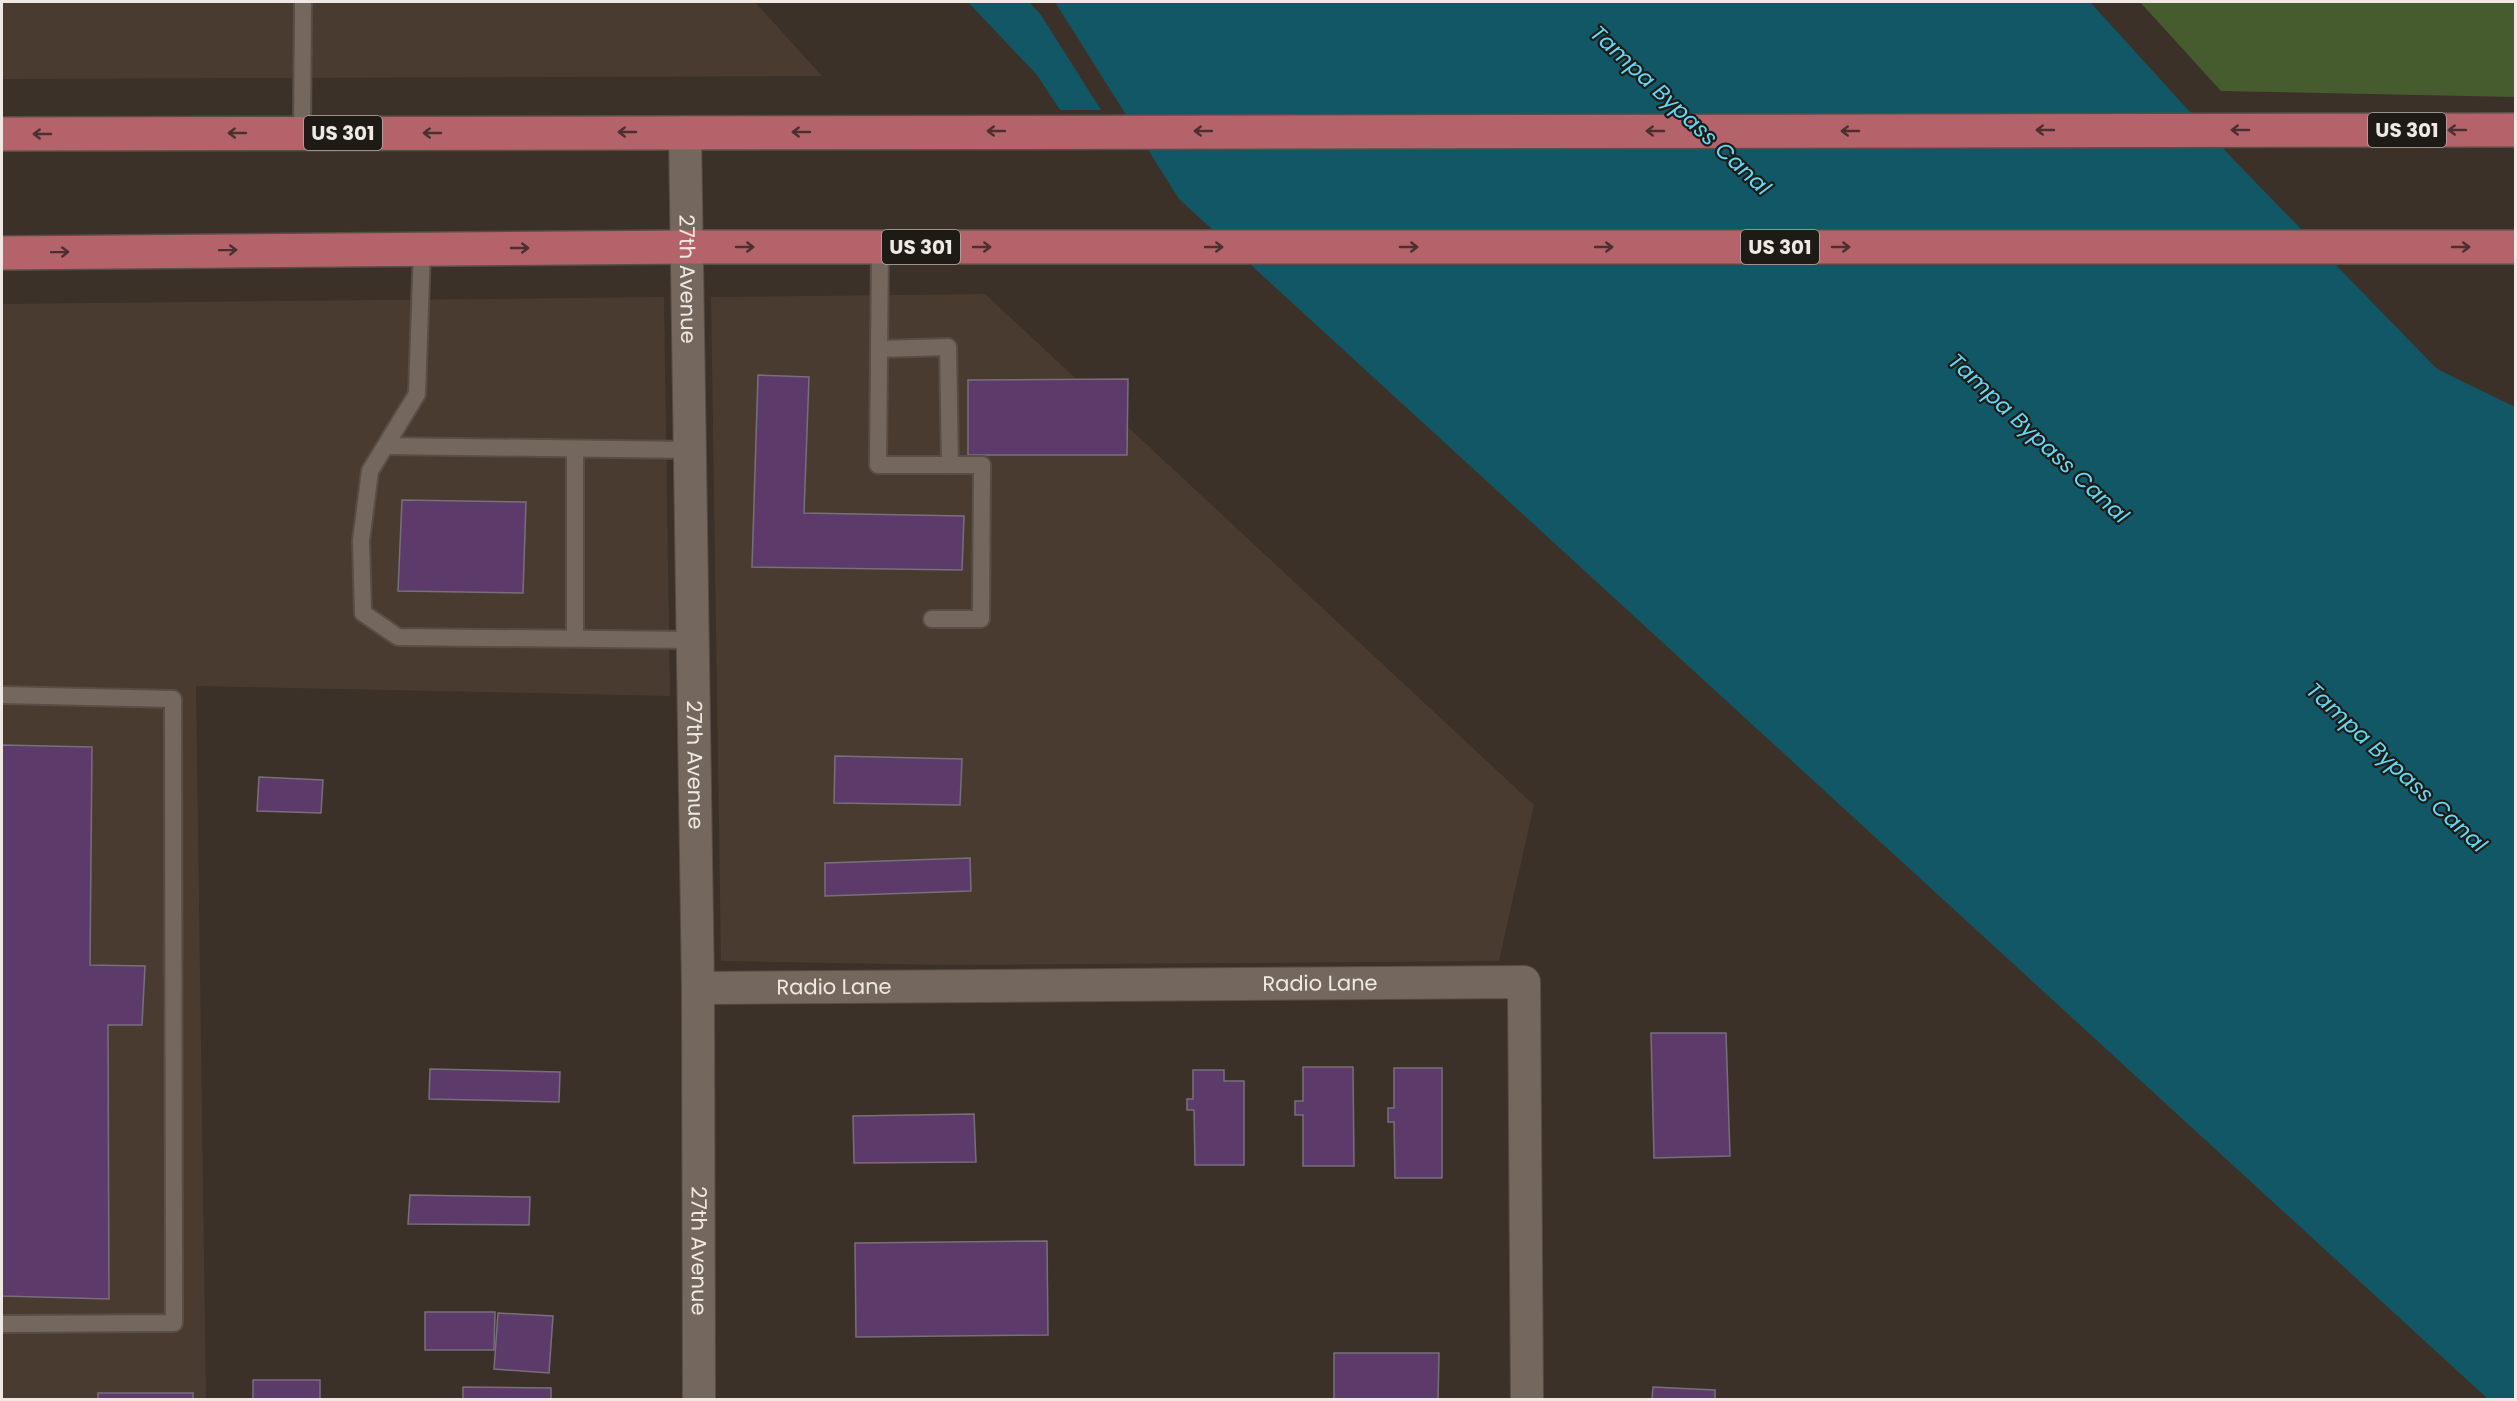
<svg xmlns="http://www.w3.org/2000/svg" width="2517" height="1401" viewBox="0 0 2517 1401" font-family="Poppins,sans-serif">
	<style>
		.industrial { fill: #493b2f }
		.green { fill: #465c2f }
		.water { fill: #125766 }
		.building { fill: #5c3a69; stroke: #786f7c; stroke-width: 1.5 }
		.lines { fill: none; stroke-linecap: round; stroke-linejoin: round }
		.service-casing { stroke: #584e47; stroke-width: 20 }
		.minor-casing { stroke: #584e47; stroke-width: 34 }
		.primary-casing { stroke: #584e47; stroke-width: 36 }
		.service { stroke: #74685e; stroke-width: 16 }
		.minor { stroke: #74685e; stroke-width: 32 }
		.primary { stroke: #b5636b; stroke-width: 33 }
		.oneway { stroke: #4b3030 }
		.labels { text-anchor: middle; stroke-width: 4.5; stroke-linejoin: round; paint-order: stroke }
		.shield { fill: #1e1a16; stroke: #b1aba6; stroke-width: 1.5 }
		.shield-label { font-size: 20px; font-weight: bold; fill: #f0e9e3 }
		.street-label { font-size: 21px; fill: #f0e9e3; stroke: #1e1a16 }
		.water-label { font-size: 22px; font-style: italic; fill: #5fdaf8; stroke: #1e1a16 }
	</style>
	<rect width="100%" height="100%" fill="#3b3128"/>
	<g class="industrial">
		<path d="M2,2H755L822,76L2,79Z"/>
		<path d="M985,294L1534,805L1499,961L949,965L721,961L711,297Z"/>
		<path d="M664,297L670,696L196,686L206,1399H2V304Z"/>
	</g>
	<path class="green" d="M2140,2H2515V97L2221,91Z"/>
	<g class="water">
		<path d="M968,2H1029L1041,15L1101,110H1060L1037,75Z"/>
		<path d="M1055,2H2090L2231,157L2437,369L2515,407V1399H2488L1179,199Z"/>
	</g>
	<g class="building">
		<path d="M758,375L809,377L804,513L964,516L962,570L752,567Z"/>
		<path d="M1128,379L1127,455H968V380Z"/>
		<path d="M402,500L526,502L523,593L398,591Z"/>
		<path d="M2,745L92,747L90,965L145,966L142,1025H108L109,1299L2,1296Z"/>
		<path d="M835,756L962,759L960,805L834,803Z"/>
		<path d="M259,777L323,780L321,813L257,811Z"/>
		<path d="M970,858L971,891L825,896V863Z"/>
		<path d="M1651,1033H1726L1730,1156L1654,1158Z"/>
		<path d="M1303,1067H1353L1354,1166H1303V1115H1295V1101H1303Z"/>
		<path d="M1394,1068H1442V1178H1395L1394,1122H1388V1108H1394Z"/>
		<path d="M430,1069L560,1072L559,1102L429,1099Z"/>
		<path d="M1193,1070H1224V1081H1244V1165H1195L1194,1110H1187V1099H1193Z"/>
		<path d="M974,1114L976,1162L854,1163L853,1116Z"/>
		<path d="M410,1195L530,1197L529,1225L408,1224Z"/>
		<path d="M1047,1241L1048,1335L856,1337L855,1243Z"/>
		<path d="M425,1312H495L494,1350H425Z"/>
		<path d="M498,1313L553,1316L549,1373L494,1369Z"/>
		<path d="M1334,1353H1439L1438,1400H1334Z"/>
		<rect x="253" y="1380" width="67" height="20"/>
		<path d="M463,1387L551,1388V1400H463Z"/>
		<path d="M1653,1387L1715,1390V1400H1652Z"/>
		<rect x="98" y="1393" width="95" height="7"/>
	</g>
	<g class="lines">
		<defs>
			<g id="service">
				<path d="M302,133L303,2"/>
				<path d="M880,247L878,465H982L981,619H932"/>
				<path d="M422,249L417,394L370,471L361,541L363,613L398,637L693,640"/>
				<path d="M879,349L948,347L950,465"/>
				<path d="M386,446L690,450"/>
				<path d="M575,449V638"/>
				<path d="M2,695L173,699L174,1323L2,1324"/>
			</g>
			<g id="minor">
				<path id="s1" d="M685,132L698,988L699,1400"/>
				<path id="s2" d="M698,988L1524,982L1527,1400"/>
			</g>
			<g id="primary">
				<path d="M2,134L2516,130"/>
				<path d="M2,253L687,247H2516"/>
			</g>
		</defs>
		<use href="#service" class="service-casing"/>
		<use href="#minor" class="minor-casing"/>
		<use href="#primary" class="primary-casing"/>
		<use href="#service" class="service"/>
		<use href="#minor" class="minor"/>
		<use href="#primary" class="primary"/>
	</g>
	<defs><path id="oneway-shaft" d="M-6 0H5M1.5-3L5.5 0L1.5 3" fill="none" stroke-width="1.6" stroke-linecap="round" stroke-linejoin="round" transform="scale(1.5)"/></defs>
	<g class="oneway">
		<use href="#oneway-shaft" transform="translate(2045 130) rotate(180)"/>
		<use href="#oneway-shaft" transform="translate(2240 130) rotate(180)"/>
		<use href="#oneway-shaft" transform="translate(2457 130) rotate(180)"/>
		<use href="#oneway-shaft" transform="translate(996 131) rotate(180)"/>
		<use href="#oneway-shaft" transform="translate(1203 131) rotate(180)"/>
		<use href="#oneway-shaft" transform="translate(1655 131) rotate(180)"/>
		<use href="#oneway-shaft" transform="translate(1850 131) rotate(180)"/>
		<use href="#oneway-shaft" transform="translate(627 132) rotate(180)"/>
		<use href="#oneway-shaft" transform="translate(801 132) rotate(180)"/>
		<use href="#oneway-shaft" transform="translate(237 133) rotate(180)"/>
		<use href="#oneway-shaft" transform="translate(432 133) rotate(180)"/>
		<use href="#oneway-shaft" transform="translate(42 134) rotate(180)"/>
		<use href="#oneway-shaft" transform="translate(745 247)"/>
		<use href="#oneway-shaft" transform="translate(982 247)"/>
		<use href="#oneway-shaft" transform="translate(1214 247)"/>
		<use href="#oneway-shaft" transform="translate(1409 247)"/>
		<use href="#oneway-shaft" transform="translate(1604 247)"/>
		<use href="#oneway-shaft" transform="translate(1841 247)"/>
		<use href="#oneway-shaft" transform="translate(2461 247)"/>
		<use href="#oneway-shaft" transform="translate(520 248)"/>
		<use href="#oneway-shaft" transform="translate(228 250) rotate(-1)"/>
		<use href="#oneway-shaft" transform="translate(60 252) rotate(-1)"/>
	</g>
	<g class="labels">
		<g class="shield">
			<rect x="2368" y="113" width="78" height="34" rx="4.5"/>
			<rect x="304" y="116" width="78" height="34" rx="4.5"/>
			<rect x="882" y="230" width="78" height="34" rx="4.5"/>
			<rect x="1741" y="230" width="78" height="34" rx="4.5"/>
		</g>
		<g class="shield-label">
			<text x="2407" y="137">US 301</text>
			<text x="343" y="140">US 301</text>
			<text x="921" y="254">US 301</text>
			<text x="1780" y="254">US 301</text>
		</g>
		<g class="street-label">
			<text dy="7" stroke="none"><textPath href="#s1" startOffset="147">27th Avenue</textPath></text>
			<text dy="7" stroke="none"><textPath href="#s1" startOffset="633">27th Avenue</textPath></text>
			<text dy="7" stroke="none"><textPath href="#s2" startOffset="622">Radio Lane</textPath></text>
			<text dy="7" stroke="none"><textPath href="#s2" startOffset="136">Radio Lane</textPath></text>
			<text dy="7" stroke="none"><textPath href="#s1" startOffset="1119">27th Avenue</textPath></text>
		</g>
		<g class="water-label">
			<text transform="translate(1681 110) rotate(43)" y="8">Tampa Bypass Canal</text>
			<text transform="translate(2039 438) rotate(43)" y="8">Tampa Bypass Canal</text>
			<text transform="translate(2397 767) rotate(43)" y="8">Tampa Bypass Canal</text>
		</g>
	</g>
	<rect width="2517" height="1401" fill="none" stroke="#f0e9e3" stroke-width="6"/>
</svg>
